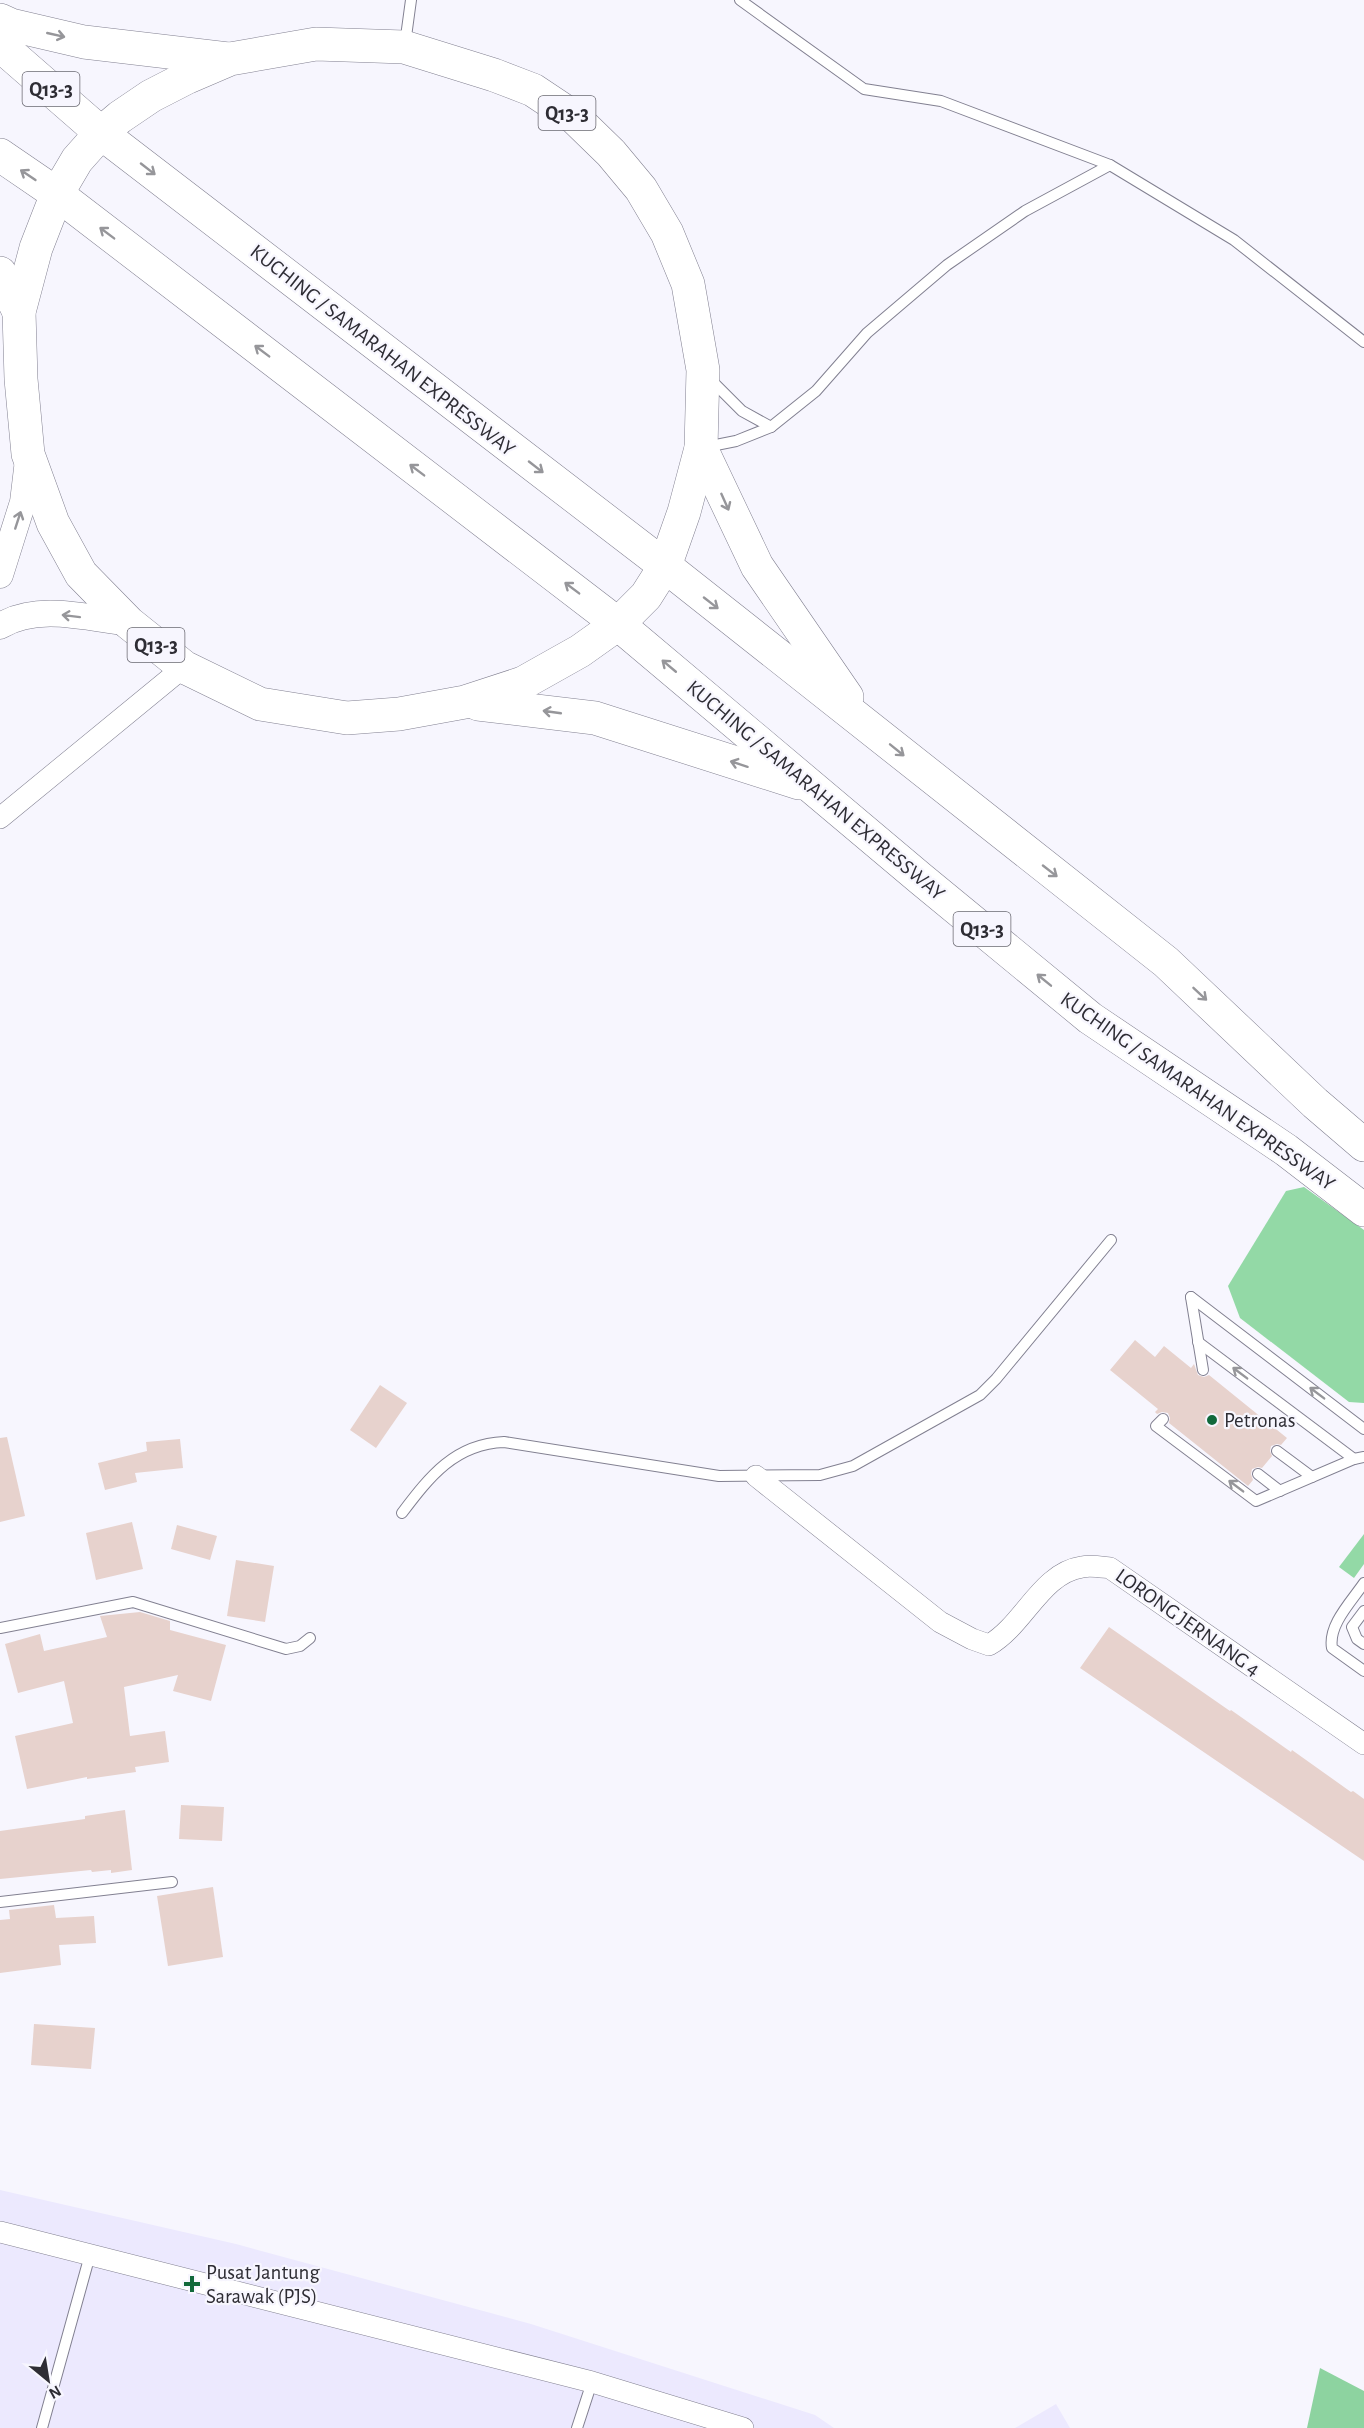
<svg xmlns="http://www.w3.org/2000/svg" width="1364" height="2428" viewBox="0 0 1364 2428" font-family="'Alegreya Sans',sans-serif">
	<style>
		.built { fill: #ece9fe }
		.green { fill: #93d9a6 }
		.forest { fill: #8dd3a0 }
		.building { fill: #e7d2cd }
		.lines { fill: none; stroke-linecap: round; stroke-linejoin: round }
		.service-casing { stroke: #828091; stroke-width: 12 }
		.minor-casing { stroke: #828091; stroke-width: 22 }
		.tertiary-casing { stroke: #828091; stroke-width: 27 }
		.trunk-casing { stroke: #828091; stroke-width: 34 }
		.service { stroke: #fff; stroke-width: 10 }
		.minor { stroke: #fff; stroke-width: 21 }
		.tertiary { stroke: #fff; stroke-width: 26 }
		.trunk { stroke: #fff; stroke-width: 33 }
		.oneway { stroke: #96969a }
		.poi-dot { fill: #11693b; stroke: #f7f6fe; stroke-width: 2 }
		.labels { text-anchor: middle; stroke-width: 4.5; stroke-linejoin: round; paint-order: stroke }
		.shield { fill: #f7f6fe; stroke: #6a6971; stroke-width: 1.5 }
		.shield-label { font-size: 20px; font-weight: bold; fill: #2e2d34 }
		.street-label { font-size: 21px; fill: #2e2d34; stroke: #f7f6fe }
		.poi-label { font-size: 21px; fill: #2e2d34; stroke: #f7f6fe; text-anchor: start }
	</style>
	<rect width="100%" height="100%" fill="#f7f6fe"/>
	<g class="built">
		<path d="M0,2190L236,2244L531,2324L815,2415L834,2428H0Z"/>
		<path d="M1056,2404L1070,2428H1015Z"/>
	</g>
	<g class="green">
		<path d="M1304,1187L1364,1230V1403L1349,1402L1240,1318L1228,1286L1286,1191Z"/>
		<path d="M1364,1534V1564L1354,1578L1339,1567Z"/>
	</g>
	<path class="forest" d="M1320,2368L1364,2391V2428H1307Z"/>
	<g class="building">
		<path d="M1135,1340L1155,1357L1164,1346L1191,1368L1194,1364L1198,1375L1204,1377L1209,1375L1287,1438L1281,1445L1277,1444L1271,1446L1270,1451L1272,1456L1262,1468L1258,1467L1252,1469L1251,1474L1253,1480L1248,1486L1169,1423L1170,1418L1168,1413L1162,1412L1157,1414L1155,1412L1158,1409L1110,1370Z"/>
		<path d="M380,1385L407,1403L376,1448L350,1430Z"/>
		<path d="M7,1437L25,1516L0,1522V1438Z"/>
		<path d="M180,1439L183,1468L135,1473L137,1482L105,1490L98,1463L147,1451L146,1442Z"/>
		<path d="M132,1522L143,1569L96,1580L86,1533Z"/>
		<path d="M177,1525L217,1536L210,1560L171,1549Z"/>
		<path d="M236,1560L274,1566L265,1622L227,1616Z"/>
		<path d="M140,1612L170,1621V1630L226,1645L211,1701L173,1691L178,1675L124,1687L130,1736L165,1731L169,1762L135,1767L136,1772L87,1779V1777L27,1789L15,1736L73,1723L64,1681L18,1693L5,1644L40,1634L44,1651L107,1637L100,1616Z"/>
		<path d="M1109,1627L1230,1711L1231,1710L1291,1752L1292,1750L1351,1792L1353,1791L1364,1799V1861L1080,1668Z"/>
		<path d="M181,1805L224,1807L222,1841L179,1839Z"/>
		<path d="M125,1810L132,1870L111,1873V1870L92,1872L91,1870L0,1879V1831L85,1819V1816Z"/>
		<path d="M213,1887L223,1957L168,1966L157,1896Z"/>
		<path d="M54,1905L56,1918L94,1916L96,1943L59,1945L61,1965L0,1973V1920L10,1919L9,1910Z"/>
		<path d="M34,2024L95,2028L91,2069L31,2065Z"/>
	</g>
	<g class="lines">
		<defs>
			<g id="service">
				<path d="M740,0L864,89L941,101L1110,165L1234,240L1364,342"/>
				<path d="M405,44L411,0"/>
				<path d="M711,380L742,411L771,427"/>
				<path d="M706,447L736,441L771,427L816,391L867,333L947,265L1025,211L1110,165"/>
				<path d="M1191,1297L1364,1429"/>
				<path d="M1191,1297L1203,1370"/>
				<path d="M1198,1342L1354,1459"/>
				<path d="M1163,1419L1156,1426L1256,1501L1354,1459L1364,1457"/>
				<path d="M1277,1451L1312,1477"/>
				<path d="M1258,1474L1280,1491"/>
				<path d="M402,1513C430,1476 455,1444 504,1442L719,1476L820,1475L853,1466L980,1395L996,1379L1111,1240"/>
				<path d="M1364,1583C1351,1602 1328,1625 1332,1648L1364,1671"/>
				<path d="M1364,1611L1352,1627L1357,1639L1364,1644"/>
				<path d="M0,1628L133,1602L286,1649L300,1646L310,1638"/>
				<path d="M0,1902L172,1882"/>
				<path d="M42,2428L90,2255"/>
				<path d="M577,2428L592,2382"/>
			</g>
			<g id="minor">
				<path d="M0,818L184,667"/>
				<path d="M756,1476L940,1622L972,1639L989,1645C1024,1625 1041,1573 1082,1567C1090,1565 1101,1567 1110,1568L1364,1744"/>
				<path d="M0,2232L592,2382L743,2428"/>
			</g>
			<g id="tertiary">
				<path d="M0,575L23,502L28,460"/>
				<path d="M0,626C38,603 87,618 129,623"/>
			</g>
			<g id="trunk">
				<path d="M0,20L11,25L84,42L228,59"/>
				<path d="M316,44L404,47L494,75L533,90L575,118L611,153L641,189L667,233L688,284L703,370L701,448L684,512L665,566L646,596L618,624L580,651L523,683L465,702L399,714L347,718L260,704L184,667L129,623L81,574L53,523L28,454L21,379L19,312L36,248L57,194L77,160L101,133L120,117L151,96L188,77L230,59Z"/>
				<path d="M0,45L101,133L665,566L1166,962L1315,1103L1364,1145"/>
				<path d="M0,155L57,194L618,624L921,879L1090,1018L1286,1150L1364,1210"/>
				<path d="M0,273L19,312"/>
				<path d="M701,448L757,566L847,697"/>
				<path d="M478,704L595,718L799,783"/>
			</g>
		</defs>
		<use href="#service" class="service-casing"/>
		<use href="#minor" class="minor-casing"/>
		<use href="#tertiary" class="tertiary-casing"/>
		<use href="#trunk" class="trunk-casing"/>
		<use href="#service" class="service"/>
		<use href="#minor" class="minor"/>
		<use href="#tertiary" class="tertiary"/>
		<use href="#trunk" class="trunk"/>
	</g>
	<defs><path id="oneway-shaft" d="M-6 0H5M1.5-3L5.5 0L1.5 3" fill="none" stroke-width="1.6" stroke-linecap="round" stroke-linejoin="round" transform="scale(1.5)"/></defs>
	<g class="oneway">
		<use href="#oneway-shaft" transform="translate(56 35) rotate(13)"/>
		<use href="#oneway-shaft" transform="translate(148 169) rotate(38)"/>
		<use href="#oneway-shaft" transform="translate(28 175) rotate(-146)"/>
		<use href="#oneway-shaft" transform="translate(107 233) rotate(-143)"/>
		<use href="#oneway-shaft" transform="translate(262 351) rotate(-143)"/>
		<use href="#oneway-shaft" transform="translate(536 467) rotate(38)"/>
		<use href="#oneway-shaft" transform="translate(417 470) rotate(-143)"/>
		<use href="#oneway-shaft" transform="translate(725 502) rotate(66)"/>
		<use href="#oneway-shaft" transform="translate(18 520) rotate(-72)"/>
		<use href="#oneway-shaft" transform="translate(572 588) rotate(-143)"/>
		<use href="#oneway-shaft" transform="translate(711 603) rotate(38)"/>
		<use href="#oneway-shaft" transform="translate(71 616) rotate(-173)"/>
		<use href="#oneway-shaft" transform="translate(669 666) rotate(-140)"/>
		<use href="#oneway-shaft" transform="translate(552 712) rotate(-172)"/>
		<use href="#oneway-shaft" transform="translate(897 750) rotate(39)"/>
		<use href="#oneway-shaft" transform="translate(739 764) rotate(-162)"/>
		<use href="#oneway-shaft" transform="translate(1050 871) rotate(38)"/>
		<use href="#oneway-shaft" transform="translate(1044 980) rotate(-141)"/>
		<use href="#oneway-shaft" transform="translate(1200 994) rotate(43)"/>
		<use href="#oneway-shaft" transform="translate(1240 1373) rotate(-143)"/>
		<use href="#oneway-shaft" transform="translate(1317 1393) rotate(-143)"/>
		<use href="#oneway-shaft" transform="translate(1236 1486) rotate(-143)"/>
	</g>
	<g class="poi-dot">
		<circle cx="1212" cy="1420" r="6"/>
		<path d="M189 2275h6v6h6v6h-6v6h-6v-6h-6v-6h6z"/>
	</g>
	<g class="labels">
		<g class="shield">
			<rect x="22.5" y="72" width="57" height="34" rx="4.5"/>
			<rect x="538.5" y="96" width="57" height="34" rx="4.5"/>
			<rect x="127.5" y="628" width="57" height="34" rx="4.5"/>
			<rect x="953.5" y="912" width="57" height="34" rx="4.5"/>
		</g>
		<g class="shield-label">
			<text x="51" y="96">Q13-3</text>
			<text x="567" y="120">Q13-3</text>
			<text x="156" y="652">Q13-3</text>
			<text x="982" y="936">Q13-3</text>
		</g>
		<g class="street-label">
			<text transform="translate(383 350) rotate(38)" y="7">KUCHING / SAMARAHAN EXPRESSWAY</text>
			<text transform="translate(816 790) rotate(40)" y="7">KUCHING / SAMARAHAN EXPRESSWAY</text>
			<text transform="translate(1198 1091) rotate(35)" y="7">KUCHING / SAMARAHAN EXPRESSWAY</text>
			<text transform="translate(1188 1622) rotate(35)" y="7">LORONG JERNANG 4</text>
		</g>
		<g class="poi-label">
			<text x="1224" y="1427">Petronas</text>
			<text x="206" y="2279">Pusat Jantung<tspan x="206" dy="24">Sarawak (PJS)</tspan></text>
		</g>
	</g>
	<g transform="translate(48 2380) rotate(150)" stroke="#f7f6fe" stroke-width="4.5" paint-order="stroke">
	<path d="M0-4.5L10 22L0 15L-10 22Z" fill="#2e2d34"/>
	<text y="-9" font-size="16" font-weight="bold" text-anchor="middle" fill="#2e2d34">N</text>
	</g>
</svg>
